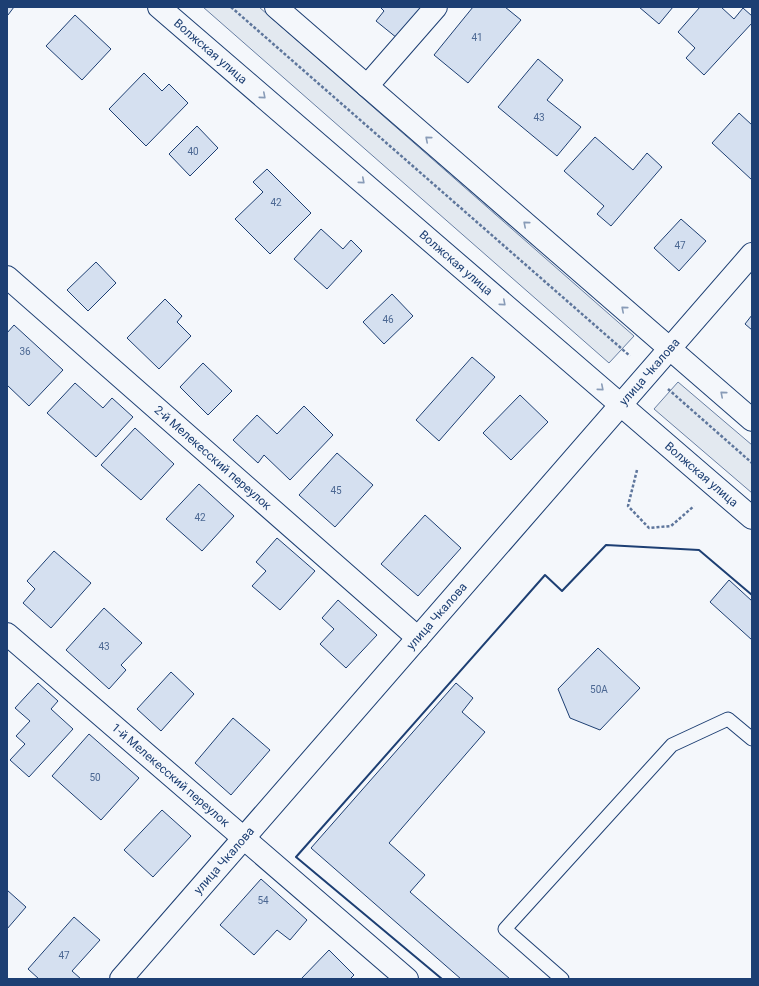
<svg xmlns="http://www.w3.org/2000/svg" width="759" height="986" viewBox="0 0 759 986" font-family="Roboto,sans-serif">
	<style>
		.green { fill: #e3e9f0; stroke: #687fa3 }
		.building { fill: #d5e0f0; stroke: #1d3f73 }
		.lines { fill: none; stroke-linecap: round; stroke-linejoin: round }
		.service-casing { stroke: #1d3f73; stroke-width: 15 }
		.minor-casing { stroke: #1d3f73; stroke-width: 24 }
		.secondary-casing { stroke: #1d3f73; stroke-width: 24 }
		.path { stroke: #5e769c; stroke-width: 2.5; stroke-dasharray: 3 2; stroke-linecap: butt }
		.service { stroke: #f4f7fb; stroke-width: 13 }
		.minor { stroke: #f4f7fb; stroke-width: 22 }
		.secondary { stroke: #f4f7fb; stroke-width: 22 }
		.wall { stroke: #1d3f73; stroke-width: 2 }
		.oneway { stroke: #889bb7 }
		.labels { text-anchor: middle; stroke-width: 3; stroke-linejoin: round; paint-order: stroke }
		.number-label { font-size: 10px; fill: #4b6792 }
		.street-label { font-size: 12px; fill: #1d3f73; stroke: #f4f7fb }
	</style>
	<rect width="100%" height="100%" fill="#f4f7fb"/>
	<g class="green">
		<path d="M203,7H259L634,336L609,363Z"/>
		<path d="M678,382L752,445V493L654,409Z"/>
	</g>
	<g class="building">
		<path d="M7,7H14L8,15L7,14Z"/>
		<path d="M380,7H422L397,38L376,21L384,11Z"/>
		<path d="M473,7H505L521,20L468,83L434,55Z"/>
		<path d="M639,7H673L659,24Z"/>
		<path d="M700,7H721L734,19L743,8L752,16V23L704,75L686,58L695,48L678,32Z"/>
		<path d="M75,15L111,49L82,80L46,46Z"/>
		<path d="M538,59L563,80L547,100L581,127L557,156L498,107Z"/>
		<path d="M144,73L162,91L169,84L188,103L146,146L109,109Z"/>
		<path d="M739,113L752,125V180L712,143Z"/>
		<path d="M197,126L218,148L190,176L169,154Z"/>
		<path d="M595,137L633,170L647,153L662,167L611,226L597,214L604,206L564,171Z"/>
		<path d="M267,169L311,213L270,254L235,219L263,192L253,182Z"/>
		<path d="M681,219L706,241L679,271L654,248Z"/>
		<path d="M321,229L343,249L351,240L362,251L327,289L294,259Z"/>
		<path d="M96,262L116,283L88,311L67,290Z"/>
		<path d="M392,294L413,316L384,344L363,322Z"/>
		<path d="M165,299L182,316L177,322L191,336L159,369L127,338Z"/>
		<path d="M752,315V330L745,324Z"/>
		<path d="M14,325L63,370L29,406L7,385V333Z"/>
		<path d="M472,357L495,377L439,441L416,420Z"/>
		<path d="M203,363L232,391L208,415L180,387Z"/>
		<path d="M75,383L103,408L112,398L133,417L96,457L47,413Z"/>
		<path d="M520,395L548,422L511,460L483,433Z"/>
		<path d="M304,406L333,435L290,480L264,455L258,463L233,440L257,415L277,434Z"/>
		<path d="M135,428L174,464L141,500L101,465Z"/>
		<path d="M337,453L373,485L335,527L299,495Z"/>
		<path d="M199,484L234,516L202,551L166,519Z"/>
		<path d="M425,515L461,548L418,596L381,564Z"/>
		<path d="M277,538L315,571L280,610L252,586L266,571L256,562Z"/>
		<path d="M54,551L91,583L51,628L23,603L35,589L27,581Z"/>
		<path d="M729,580L752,601V640L710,602Z"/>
		<path d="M338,600L377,635L346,668L320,644L334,629L322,618Z"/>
		<path d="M104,608L142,643L121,665L126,670L109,689L66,650Z"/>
		<path d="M598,648L640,688L600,730L570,718L558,689Z"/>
		<path d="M171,672L194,694L161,731L137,709Z"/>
		<path d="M38,683L58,701L51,709L73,729L29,777L10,760L25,744L16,736L30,721L15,708Z"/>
		<path d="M456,683L473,698L462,712L485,732L389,843L425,875L410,892L510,979H461L311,848Z"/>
		<path d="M233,718L270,750L231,795L195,763Z"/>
		<path d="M89,734L139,778L101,820L52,776Z"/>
		<path d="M162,810L191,836L153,877L124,850Z"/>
		<path d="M261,879L307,920L290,940L277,930L254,955L220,925Z"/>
		<path d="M7,890L26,907L7,929Z"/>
		<path d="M74,917L100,940L72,971L81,979H39L28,969Z"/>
		<path d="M329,950L354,975L350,979H301Z"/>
	</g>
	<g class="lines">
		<defs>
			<path id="service" d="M562,979L505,929L672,745L728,719L752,739"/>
			<g id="minor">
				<path d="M367,86L436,7"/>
				<path id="s1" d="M7,277L418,638"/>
				<path id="s2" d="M7,634L407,979"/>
				<path id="s3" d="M121,979L752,254"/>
			</g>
			<g id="secondary">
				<path id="s4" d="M159,7L752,518"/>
				<path d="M276,7L752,420"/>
			</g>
		</defs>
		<use href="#service" class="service-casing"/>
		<use href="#minor" class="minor-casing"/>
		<use href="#secondary" class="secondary-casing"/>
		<g class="path">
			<path d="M231,7L630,356"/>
			<path d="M668,389L752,463"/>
			<path d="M637,470L628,506L649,528L671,526L694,506"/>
		</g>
		<use href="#service" class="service"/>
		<use href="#minor" class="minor"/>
		<use href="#secondary" class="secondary"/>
		<path class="wall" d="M442,979L296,857L545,575L562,591L606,545L699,550L752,595"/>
	</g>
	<defs><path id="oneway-chevron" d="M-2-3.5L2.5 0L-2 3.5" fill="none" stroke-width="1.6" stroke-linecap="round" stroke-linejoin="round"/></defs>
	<g class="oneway">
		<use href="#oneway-chevron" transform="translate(263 96) rotate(41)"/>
		<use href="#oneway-chevron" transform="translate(428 139) rotate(-139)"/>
		<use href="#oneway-chevron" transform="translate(362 181) rotate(41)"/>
		<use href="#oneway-chevron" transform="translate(526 224) rotate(-139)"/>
		<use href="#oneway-chevron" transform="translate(503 303) rotate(41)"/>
		<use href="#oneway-chevron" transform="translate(624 309) rotate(-139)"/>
		<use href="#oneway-chevron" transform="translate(601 388) rotate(41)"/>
		<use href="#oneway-chevron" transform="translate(723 394) rotate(-139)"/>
	</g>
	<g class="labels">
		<g class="number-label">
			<text x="477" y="41">41</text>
			<text x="539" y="121">43</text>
			<text x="193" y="155">40</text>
			<text x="276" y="206">42</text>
			<text x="680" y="249">47</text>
			<text x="388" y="323">46</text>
			<text x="25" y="355">36</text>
			<text x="336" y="494">45</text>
			<text x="200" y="521">42</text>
			<text x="104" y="650">43</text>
			<text x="599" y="693">50А</text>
			<text x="95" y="781">50</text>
			<text x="263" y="904">54</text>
			<text x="64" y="959">47</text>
		</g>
		<g class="street-label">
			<text dy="4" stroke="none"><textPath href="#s4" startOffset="68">Волжская улица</textPath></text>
			<text dy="4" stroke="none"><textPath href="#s4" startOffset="392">Волжская улица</textPath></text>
			<text dy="4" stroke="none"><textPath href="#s3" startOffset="805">улица Чкалова</textPath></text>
			<text dy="4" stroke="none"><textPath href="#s1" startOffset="274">2-й Мелекесский переулок</textPath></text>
			<text dy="4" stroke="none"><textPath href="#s4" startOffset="716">Волжская улица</textPath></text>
			<text dy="4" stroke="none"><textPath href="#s3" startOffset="481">улица Чкалова</textPath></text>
			<text dy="4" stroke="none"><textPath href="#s2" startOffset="216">1-й Мелекесский переулок</textPath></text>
			<text dy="4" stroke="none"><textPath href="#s3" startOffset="157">улица Чкалова</textPath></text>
		</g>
	</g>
	<rect width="759" height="986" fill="none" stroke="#1d3f73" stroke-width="16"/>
</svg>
